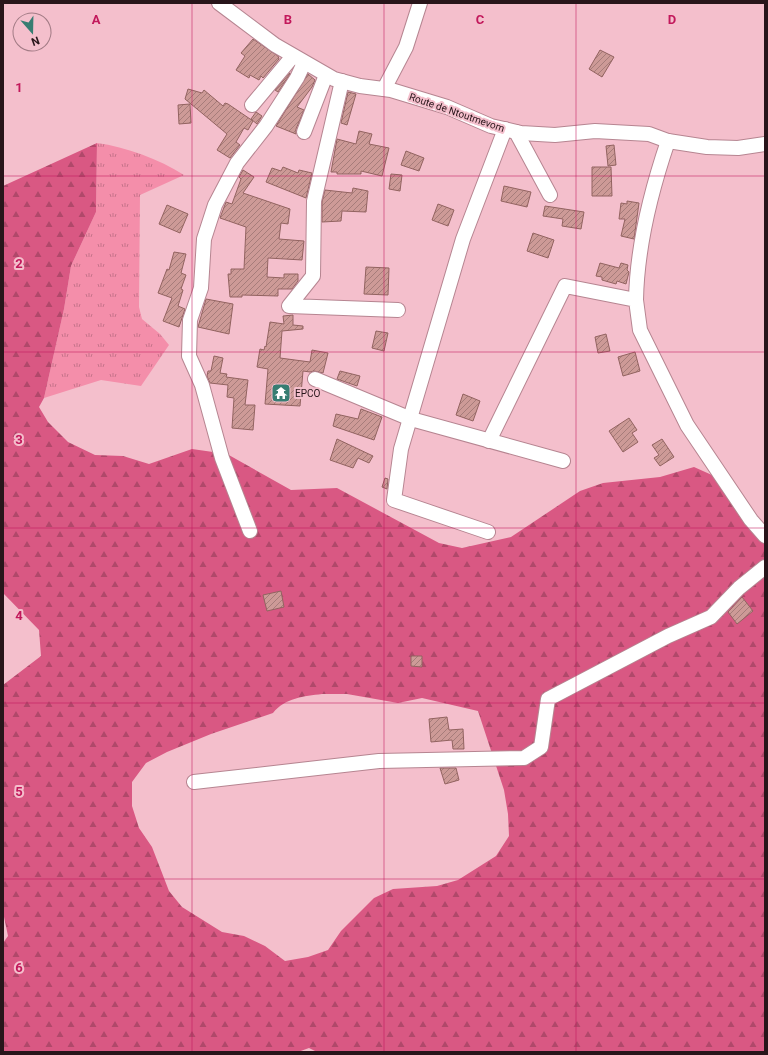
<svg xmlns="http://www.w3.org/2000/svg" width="768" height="1055" viewBox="0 0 768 1055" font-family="Roboto,sans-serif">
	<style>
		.grass { fill: url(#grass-tufts) }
		.forest { fill: url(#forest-firs); fill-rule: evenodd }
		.building { fill: url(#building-hatch); stroke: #926360 }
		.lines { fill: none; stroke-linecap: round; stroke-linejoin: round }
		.minor-casing { stroke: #b68591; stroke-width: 16 }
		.minor { stroke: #fff; stroke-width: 14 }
		.grid { fill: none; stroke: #c2185b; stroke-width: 1; stroke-opacity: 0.55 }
		.labels { text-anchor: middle; stroke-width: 4; stroke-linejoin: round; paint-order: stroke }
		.street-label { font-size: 10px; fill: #28151a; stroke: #f4bfcc }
		.poi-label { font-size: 10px; fill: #28151a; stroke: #f4bfcc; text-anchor: start }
		.grid-label { font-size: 13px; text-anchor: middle; font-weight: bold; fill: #c2185b; stroke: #f4bfcc; stroke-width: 4; stroke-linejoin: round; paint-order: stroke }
	</style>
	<defs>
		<pattern id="grass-tufts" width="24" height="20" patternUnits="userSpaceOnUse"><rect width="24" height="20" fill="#f48eaa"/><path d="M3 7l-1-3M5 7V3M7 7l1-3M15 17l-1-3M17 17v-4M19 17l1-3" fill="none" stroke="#c6738a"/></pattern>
		<pattern id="forest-firs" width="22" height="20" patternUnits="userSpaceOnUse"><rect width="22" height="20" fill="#d95883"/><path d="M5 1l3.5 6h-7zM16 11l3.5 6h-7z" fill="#b0486a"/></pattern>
		<pattern id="building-hatch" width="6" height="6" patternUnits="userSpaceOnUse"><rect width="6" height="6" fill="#cd9a97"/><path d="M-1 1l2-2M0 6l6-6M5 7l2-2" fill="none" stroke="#a67c7a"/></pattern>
	</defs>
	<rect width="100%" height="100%" fill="#f4bfcc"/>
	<path class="grass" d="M97,143C126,147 159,159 184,175L140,195L139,307L142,319L160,334L169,345L141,386L101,380L44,398L64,309L71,266L96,212Z"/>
	<path class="forest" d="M97,143L96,212L71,266L64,309L44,398L39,407L48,422L68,442L95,455L123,456L149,464L192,449L227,454L291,490L337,488L439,543L462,548L511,537L580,491L603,483L660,477L694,467L723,480L765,536V1052H317L309,1048L298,1052H3V943L8,936L3,912V685L41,656L39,630L3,593V186ZM322,694H347L398,703L422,698L478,711L504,790L508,814L509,836L496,856L458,880L437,886L393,889L374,898L341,931L328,950L308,957L285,961L265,946L244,936L222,932L182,907L169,891L152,847L139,828L132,806V782L146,763L167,752L211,734L273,713C285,698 304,696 322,694Z"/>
	<g class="building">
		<path d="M253,39L278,56L279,59L263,78L261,76L259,80L250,75L249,78L236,70L245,56L241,53Z"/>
		<path d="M600,50L614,57L602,77L589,69Z"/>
		<path d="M290,73V74L278,92L275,90Z"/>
		<path d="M308,74L315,80L312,87L297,107L304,110L296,129V134L276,126Z"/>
		<path d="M188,89L202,93L204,90L223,106L225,103L228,104L253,121L248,130L244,128L236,142L240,145L230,158L217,150L227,134L185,99Z"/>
		<path d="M348,92L356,94L347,125L341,123Z"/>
		<path d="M190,104L191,123L179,124L178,105Z"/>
		<path d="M256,112L262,116L257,124L251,119Z"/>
		<path d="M359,131L372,134L369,144L389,148L382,176L361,171V174H337V172H331L337,139L356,144Z"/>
		<path d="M614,145L616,165L608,166L606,146Z"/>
		<path d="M406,151L424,158L419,171L401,165Z"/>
		<path d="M283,167L298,173L299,170L312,173L306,198L266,182L272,168L281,171Z"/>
		<path d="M592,167H611L612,196H592Z"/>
		<path d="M243,170L254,177L243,193L290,209L288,224L281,223L279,239L304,241L302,260L268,258L267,277L284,278V274H298V281L292,289H278V296L242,295V297H230L228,274H231V269H244L246,227L220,218L226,202L232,204L241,179L239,177Z"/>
		<path d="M391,174L402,175L400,191L389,189Z"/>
		<path d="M504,186L531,192L527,207L501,201Z"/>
		<path d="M353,188L368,191L366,212L342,211L341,221L322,222V202L325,190L352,193Z"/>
		<path d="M627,201L639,203L634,239L621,236L625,219H619L621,203L627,204Z"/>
		<path d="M438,204L454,210L448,226L432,220Z"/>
		<path d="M167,205L188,214L180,233L159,224Z"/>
		<path d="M545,206L584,212L581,229L562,226L563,219L543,216Z"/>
		<path d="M533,233L554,240L548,258L527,251Z"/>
		<path d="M174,252L186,254L181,273L186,275L181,289L183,290L178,306L185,309L179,327L163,321L172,298L158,293L167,269L169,270Z"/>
		<path d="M600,263L619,268L621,263L628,265L627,270L629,272L626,284L617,281L616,284L602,280V277L596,276Z"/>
		<path d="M366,267L389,268L388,295L364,294Z"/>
		<path d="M206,299L233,304L229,334L198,327Z"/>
		<path d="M293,315V325L303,326V329L282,331L280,358L310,362L312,350L328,353L323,373L314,371L310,372L303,371L300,406L265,404L268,369L257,367L260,349L264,350L265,346L266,347L270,322L284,324L283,316Z"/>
		<path d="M376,331L388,333L384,351L372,348Z"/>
		<path d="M606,334L610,351L598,353L595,337Z"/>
		<path d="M635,352L640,371L623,376L618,357Z"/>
		<path d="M214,356L223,358L220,373L227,374L226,377L248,380L245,405H255L253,430L232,428L234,398L227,397L228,385L210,383L207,376L208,371H211Z"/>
		<path d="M340,371L360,376L357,386L337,379Z"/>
		<path d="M463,394L480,401L473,421L456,415Z"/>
		<path d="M361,409L382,417L374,440L333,426L336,414L358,419Z"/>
		<path d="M629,418L637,430L632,433L638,442L623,452L609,431Z"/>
		<path d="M337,439L373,456L369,463L358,458L353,468L330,460Z"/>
		<path d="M662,439L674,457L660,466L654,458L659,455L652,445Z"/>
		<path d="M385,478L388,479L387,489L382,487Z"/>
		<path d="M281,591L284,607L267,611L263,595Z"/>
		<path d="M742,597L753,611L737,624L728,612Z"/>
		<path d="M411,656H422V667L411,666Z"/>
		<path d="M447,717L449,730L463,729L464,749H453L452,740L431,742L429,719Z"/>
		<path d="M440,768H456L459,780L445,784Z"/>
	</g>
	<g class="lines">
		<defs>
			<g id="minor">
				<path d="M219,3L275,45L334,79L360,86L391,90L447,107L491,126L521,133L555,135L595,131L649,134L668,141L707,147L738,148L765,144"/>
				<path d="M342,81L314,201L313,276L289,306L398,310"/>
				<path d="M384,89L406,47L420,3"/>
				<path d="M252,105L293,56"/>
				<path d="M304,132L326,75"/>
				<path d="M516,132L550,195"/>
				<path d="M636,300C637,247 651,191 668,141"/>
				<path d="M315,379L411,419L563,461"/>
				<path d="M489,441L565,286L636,300L640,330L687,425L751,520L765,536"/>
				<path d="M250,531L222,458L202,385L189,356L190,320L201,288L204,239L215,205L237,163L266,126L297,78L304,63"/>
				<path d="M488,532L394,500L401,449L463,239L505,129"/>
				<path d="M194,782L379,761L524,758L541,747L548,699L668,636L711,617L739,588L765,567"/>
			</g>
		</defs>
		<use href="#minor" class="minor-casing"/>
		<use href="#minor" class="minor"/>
	</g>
	<path class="grid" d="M192,3V1052M384,3V1052M576,3V1052M3,176H765M3,352H765M3,528H765M3,703H765M3,879H765"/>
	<defs>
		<symbol id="temple-square" viewBox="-11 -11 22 22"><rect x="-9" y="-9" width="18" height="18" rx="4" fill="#377d72" stroke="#f4bfcc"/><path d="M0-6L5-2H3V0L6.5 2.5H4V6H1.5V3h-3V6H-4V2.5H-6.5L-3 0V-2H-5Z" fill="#fff"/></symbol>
	</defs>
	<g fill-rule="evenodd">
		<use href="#temple-square" x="270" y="382" width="22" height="22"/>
	</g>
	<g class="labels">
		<g class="street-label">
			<text transform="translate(457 112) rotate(19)" y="4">Route de Ntoutmevom</text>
		</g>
		<g class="poi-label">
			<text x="295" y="397">EPCO</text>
		</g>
	</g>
	<g class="grid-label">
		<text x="96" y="24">A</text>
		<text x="288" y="24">B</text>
		<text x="480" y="24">C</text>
		<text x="672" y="24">D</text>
		<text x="19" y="92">1</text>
		<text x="19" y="268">2</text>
		<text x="19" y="444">3</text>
		<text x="19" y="620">4</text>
		<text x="19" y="796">5</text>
		<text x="19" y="972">6</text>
	</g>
	<rect width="768" height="1055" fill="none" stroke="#28151a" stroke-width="8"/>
	<g transform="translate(32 32) rotate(160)"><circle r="19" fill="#f4bfcc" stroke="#a27b85"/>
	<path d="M0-3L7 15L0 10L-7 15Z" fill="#377d72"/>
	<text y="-6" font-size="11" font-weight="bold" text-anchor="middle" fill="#28151a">N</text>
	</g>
</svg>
